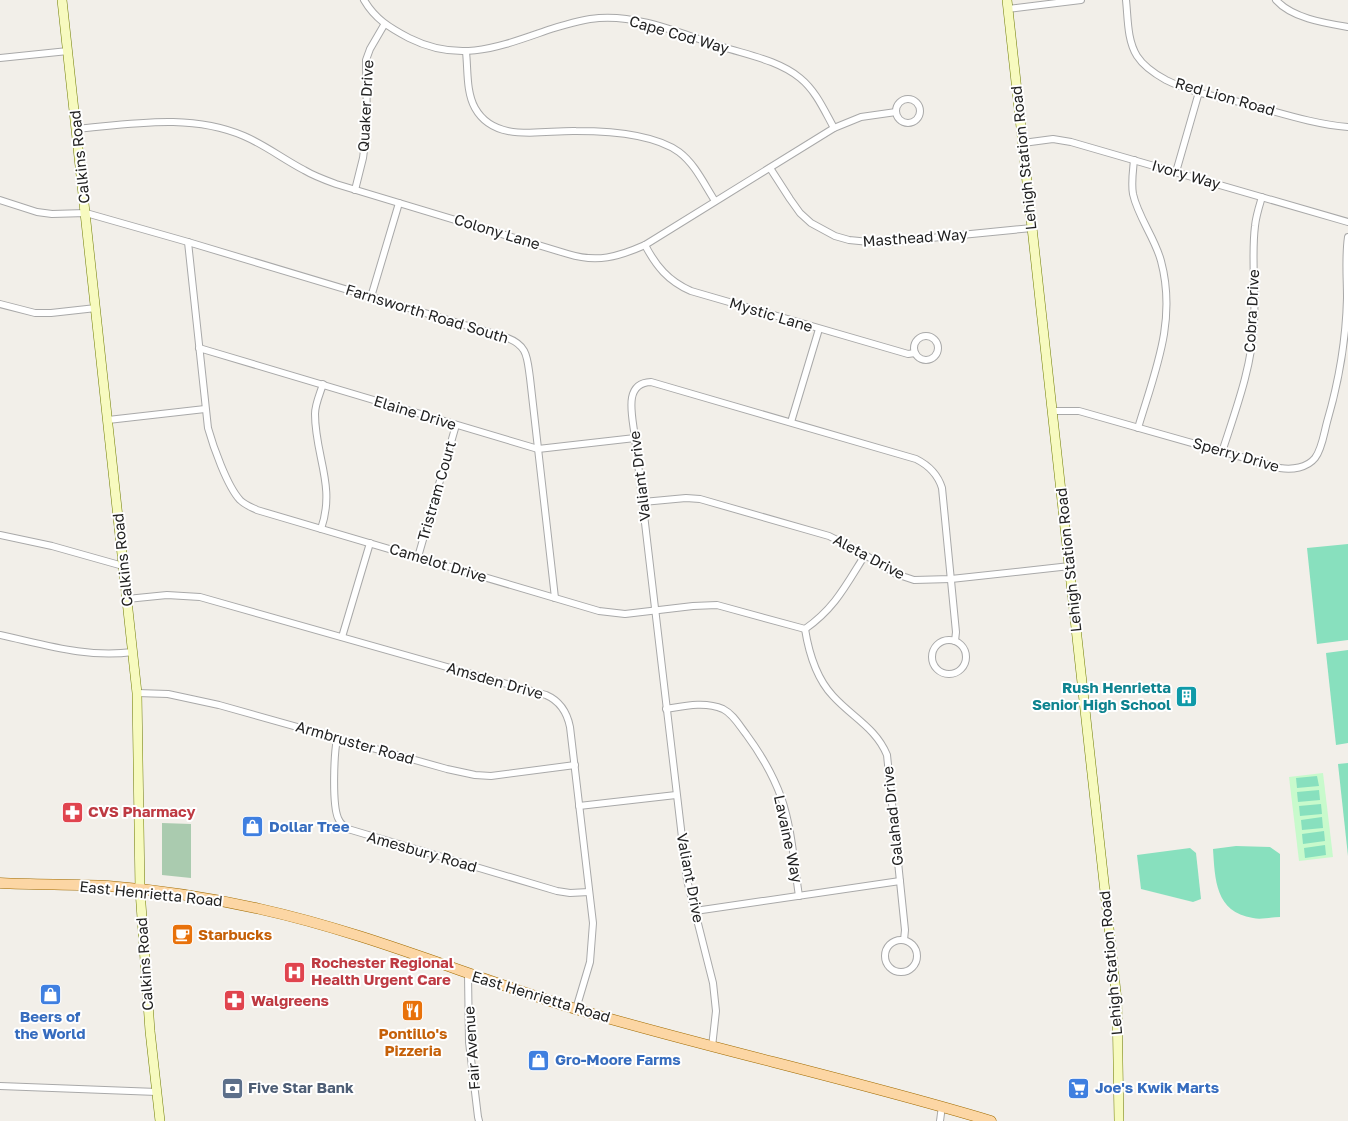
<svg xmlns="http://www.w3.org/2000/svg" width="1348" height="1121" viewBox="0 0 1348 1121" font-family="'Golos Text',sans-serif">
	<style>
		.cemetery { fill: #aacbaf }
		.park { fill: #c8facc }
		.pitch { fill: #88e0be }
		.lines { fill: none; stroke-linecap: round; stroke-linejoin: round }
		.minor-casing { stroke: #a9a9a9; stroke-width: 8 }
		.secondary-casing { stroke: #707d05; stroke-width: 10 }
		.primary-casing { stroke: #a06b00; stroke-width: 11 }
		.minor { stroke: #fff; stroke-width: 6 }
		.secondary { stroke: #f7fabf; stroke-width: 9 }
		.primary { stroke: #fcd6a4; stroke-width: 10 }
		.labels { text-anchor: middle; stroke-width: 4; stroke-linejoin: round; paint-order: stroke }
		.street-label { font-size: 15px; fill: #222; stroke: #fff }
		.culture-label { font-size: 15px; font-weight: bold; fill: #0d838f; stroke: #fff; text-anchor: end }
		.health-label { font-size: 15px; font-weight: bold; fill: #be3a42; stroke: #fff; text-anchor: start }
		.shop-label { font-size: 15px; font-weight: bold; fill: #366cbe; stroke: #fff; text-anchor: start }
		.food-label { font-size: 15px; font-weight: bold; fill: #c56008; stroke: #fff; text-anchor: start }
		.service-label { font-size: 15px; font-weight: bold; fill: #4e5e75; stroke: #fff; text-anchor: start }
	</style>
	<rect width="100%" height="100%" fill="#f2efe9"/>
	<path class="cemetery" d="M162,823L191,824V878L162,875Z"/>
	<path class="park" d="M1323,773L1333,857L1299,861L1289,777Z"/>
	<g class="pitch">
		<path d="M1348,544V640L1317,644L1307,548Z"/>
		<path d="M1348,650V743L1336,745L1326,653Z"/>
		<path d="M1348,763V856L1338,764Z"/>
		<path d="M1317,776L1319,786L1297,788L1296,778Z"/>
		<path d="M1319,790L1320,800L1298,802L1297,792Z"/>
		<path d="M1321,804L1322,814L1300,816L1299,806Z"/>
		<path d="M1322,817L1323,828L1302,830L1301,820Z"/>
		<path d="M1324,831L1325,841L1303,844L1302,834Z"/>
		<path d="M1325,845L1326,855L1305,858L1304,848Z"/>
		<path d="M1236,846L1270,847L1280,854V917C1271,917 1261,920 1253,918C1215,912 1215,879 1213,849Z"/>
		<path d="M1190,848L1196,853L1201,899L1193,902L1141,889L1137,855Z"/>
	</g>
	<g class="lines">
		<defs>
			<g id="minor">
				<path d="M364,0C375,19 390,28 409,38C461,64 501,46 551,29C567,24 583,19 599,18C640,15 681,34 720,46C747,55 778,60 800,78C816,91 824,110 834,128"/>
				<path d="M1126,0C1128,18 1127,40 1137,56C1144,67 1155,74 1166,80C1190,92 1218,97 1243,103C1278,112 1312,124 1348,127"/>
				<path d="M1276,0C1292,18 1324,23 1348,27"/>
				<path d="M1008,9L1081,0"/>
				<path d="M466,52C468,69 466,92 475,108C495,144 543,130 576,131C607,131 654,134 679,152C695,164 704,184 715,201"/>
				<path d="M0,58L68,51"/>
				<circle cx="908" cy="111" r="12"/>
				<path d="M76,129C132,124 190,113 244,136C265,145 283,159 304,170C314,176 325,180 336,184L568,254C597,263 618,257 645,245L834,128L861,117L896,112"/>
				<path d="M1023,143L1053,139L1071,142L1348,222"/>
				<path d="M1134,160C1133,171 1131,183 1133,194C1138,217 1155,238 1161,261C1177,321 1155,371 1138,428"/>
				<path d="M770,168L790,199L800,213L811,223L835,236L849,240L880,243L1032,228"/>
				<path d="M1176,172L1199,92"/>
				<path d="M355,190L363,158L367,127L366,60L370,49L384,25"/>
				<path d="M0,200L37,212L52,214L86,213L188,242L505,337C528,345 527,357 530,378L555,598"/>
				<path d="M188,242L208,428C213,446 227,486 240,500C245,505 251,507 257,510L599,611L625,614L693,606L717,605L805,629"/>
				<path d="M645,245C656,266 668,281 691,291L908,354L915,353"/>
				<path d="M371,297L399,203"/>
				<path d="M0,304L35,313H51L96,308"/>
				<circle cx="926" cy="348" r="12"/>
				<path d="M199,348L538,449L635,438"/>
				<path d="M1052,411H1079L1280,468C1292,470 1307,468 1315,458C1322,449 1324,433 1327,422C1339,381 1346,340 1347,298C1347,277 1345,257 1348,237"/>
				<path d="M108,420L205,409"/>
				<path d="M791,422L819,329"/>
				<path d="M1222,452C1236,409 1252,367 1254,322C1256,290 1251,258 1255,226C1256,216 1259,207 1262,197"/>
				<path d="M643,502L686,498L700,499L829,536L857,550L896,574L914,580L951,579L1070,566"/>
				<path d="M321,529C336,486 315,456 315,414C315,404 320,394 323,384"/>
				<path d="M0,535L52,546L123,566"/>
				<path d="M418,557L456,425"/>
				<path d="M127,599L167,595L200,597L546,695C560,701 567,712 570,727L593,923L590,962L576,1009"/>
				<path d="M805,629C809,654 816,678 833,696C852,717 876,728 887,755L905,930L904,940"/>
				<path d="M805,629C835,608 846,585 865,555"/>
				<path d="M0,635C46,645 86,658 133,652"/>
				<path d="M342,637L370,543"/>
				<circle cx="949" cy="657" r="17"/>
				<path d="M137,693L168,694L219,705L447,769L475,775L491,776L575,765"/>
				<path d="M666,709C684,706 705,701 723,709C733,714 739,725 746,734C760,753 773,775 781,797C792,828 794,864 799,896"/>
				<path d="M337,739C334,754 332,804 338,818C340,823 343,826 348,829L557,891L570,893L589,892"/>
				<path d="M579,806L676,795"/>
				<path d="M695,911L900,881"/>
				<circle cx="901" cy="956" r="16"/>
				<path d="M468,974L469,1042L478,1117L479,1121"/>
				<path d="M712,1047L716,1011L713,983L687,880L635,438C633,418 622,383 651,382L916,459C928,465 938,475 942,488L956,632L955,641"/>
				<path d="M0,1086L157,1092"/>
				<path d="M940,1121L942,1106"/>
			</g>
			<g id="secondary">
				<path d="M62,0L137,693L140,890L150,1031L160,1121"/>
				<path d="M1007,0L1117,1001L1119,1121"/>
			</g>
			<path id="primary" d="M0,883C36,885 72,884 108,886C159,890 211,898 260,909C369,933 473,978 579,1010C716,1050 855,1080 991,1121"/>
		</defs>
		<use href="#minor" class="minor-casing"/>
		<use href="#secondary" class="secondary-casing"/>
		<use href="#primary" class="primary-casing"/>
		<use href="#minor" class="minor"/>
		<use href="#secondary" class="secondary"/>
		<use href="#primary" class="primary"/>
	</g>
	<defs>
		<symbol id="building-square" viewBox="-11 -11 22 22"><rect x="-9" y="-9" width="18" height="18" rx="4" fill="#0f9aa8" stroke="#fff"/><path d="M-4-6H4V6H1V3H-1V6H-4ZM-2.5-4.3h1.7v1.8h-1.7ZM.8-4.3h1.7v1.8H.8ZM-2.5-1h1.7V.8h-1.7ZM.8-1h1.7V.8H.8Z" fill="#fff"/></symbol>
		<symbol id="pharmacy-square" viewBox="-11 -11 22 22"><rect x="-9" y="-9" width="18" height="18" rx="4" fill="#e0444e" stroke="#fff"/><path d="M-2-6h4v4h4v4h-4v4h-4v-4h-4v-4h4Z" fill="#fff"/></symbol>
		<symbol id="shop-square" viewBox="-11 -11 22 22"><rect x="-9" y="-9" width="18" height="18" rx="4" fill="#3f7fe0" stroke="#fff"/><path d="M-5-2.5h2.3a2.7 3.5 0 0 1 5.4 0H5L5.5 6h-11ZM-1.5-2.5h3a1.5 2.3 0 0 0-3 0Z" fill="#fff"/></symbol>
		<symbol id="cafe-square" viewBox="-11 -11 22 22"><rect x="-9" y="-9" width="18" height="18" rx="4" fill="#e8710a" stroke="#fff"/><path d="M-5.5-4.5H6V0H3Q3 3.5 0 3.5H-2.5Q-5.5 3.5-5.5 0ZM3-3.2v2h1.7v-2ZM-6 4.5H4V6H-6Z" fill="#fff"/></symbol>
		<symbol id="hospital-square" viewBox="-11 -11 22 22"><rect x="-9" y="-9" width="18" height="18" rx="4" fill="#e0444e" stroke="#fff"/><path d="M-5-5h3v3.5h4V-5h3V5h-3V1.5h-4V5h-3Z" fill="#fff"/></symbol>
		<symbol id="restaurant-square" viewBox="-11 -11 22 22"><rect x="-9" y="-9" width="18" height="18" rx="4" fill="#e8710a" stroke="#fff"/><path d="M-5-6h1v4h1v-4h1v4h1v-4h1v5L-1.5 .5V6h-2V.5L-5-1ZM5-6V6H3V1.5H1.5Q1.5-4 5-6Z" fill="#fff"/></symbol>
		<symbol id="bank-square" viewBox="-11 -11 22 22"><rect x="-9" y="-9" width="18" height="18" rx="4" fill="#5c6f8a" stroke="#fff"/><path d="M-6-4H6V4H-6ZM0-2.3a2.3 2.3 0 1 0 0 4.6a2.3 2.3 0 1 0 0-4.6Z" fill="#fff"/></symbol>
		<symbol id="supermarket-square" viewBox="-11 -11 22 22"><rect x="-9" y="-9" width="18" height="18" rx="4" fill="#3f7fe0" stroke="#fff"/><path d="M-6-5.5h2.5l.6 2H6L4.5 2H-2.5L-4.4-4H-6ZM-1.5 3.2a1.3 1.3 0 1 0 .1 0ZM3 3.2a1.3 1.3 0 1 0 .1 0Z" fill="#fff"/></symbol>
	</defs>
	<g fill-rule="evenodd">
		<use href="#building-square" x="1174" y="684" width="25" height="25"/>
		<use href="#pharmacy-square" x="60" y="800" width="25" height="25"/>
		<use href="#shop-square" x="240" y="814" width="25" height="25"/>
		<use href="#cafe-square" x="170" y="922" width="25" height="25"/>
		<use href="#hospital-square" x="282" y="960" width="25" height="25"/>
		<use href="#shop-square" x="38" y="982" width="25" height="25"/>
		<use href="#pharmacy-square" x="222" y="988" width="25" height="25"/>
		<use href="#restaurant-square" x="400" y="998" width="25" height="25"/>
		<use href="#shop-square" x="526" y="1048" width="25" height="25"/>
		<use href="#bank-square" x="220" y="1076" width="25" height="25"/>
		<use href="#supermarket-square" x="1066" y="1076" width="25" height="25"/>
	</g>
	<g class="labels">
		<g class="street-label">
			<text transform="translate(679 35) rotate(16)" y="5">Cape Cod Way</text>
			<text transform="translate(1225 97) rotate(16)" y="5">Red Lion Road</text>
			<text transform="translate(366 106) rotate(-87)" y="5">Quaker Drive</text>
			<text transform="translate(80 157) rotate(-96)" y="5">Calkins Road</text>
			<text transform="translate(1024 158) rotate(-96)" y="5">Lehigh Station Road</text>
			<text transform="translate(1186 175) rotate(16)" y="5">Ivory Way</text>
			<text transform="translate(497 232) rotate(17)" y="5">Colony Lane</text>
			<text transform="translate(915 238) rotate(-4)" y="5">Masthead Way</text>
			<text transform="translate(1252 311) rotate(-87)" y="5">Cobra Drive</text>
			<text transform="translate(427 314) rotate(17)" y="5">Farnsworth Road South</text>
			<text transform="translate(771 315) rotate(17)" y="5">Mystic Lane</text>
			<text transform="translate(415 413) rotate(17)" y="5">Elaine Drive</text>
			<text transform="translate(1236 455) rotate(16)" y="5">Sperry Drive</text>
			<text transform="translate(640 476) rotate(-97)" y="5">Valiant Drive</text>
			<text transform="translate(437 491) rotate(-74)" y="5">Tristram Court</text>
			<text transform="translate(869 557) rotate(28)" y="5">Aleta Drive</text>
			<text transform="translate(123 560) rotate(-96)" y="5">Calkins Road</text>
			<text transform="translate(1069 560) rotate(-96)" y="5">Lehigh Station Road</text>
			<text transform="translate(438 563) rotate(17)" y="5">Camelot Drive</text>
			<text transform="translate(495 681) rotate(16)" y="5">Amsden Drive</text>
			<text transform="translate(355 743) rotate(16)" y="5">Armbruster Road</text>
			<text transform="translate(893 816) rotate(-96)" y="5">Galahad Drive</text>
			<text transform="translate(788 839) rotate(78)" y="5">Lavaine Way</text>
			<text transform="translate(422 852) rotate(16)" y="5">Amesbury Road</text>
			<text transform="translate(690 878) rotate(79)" y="5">Valiant Drive</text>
			<text transform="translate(151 894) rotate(6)" y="5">East Henrietta Road</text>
			<text transform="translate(1111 963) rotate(-95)" y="5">Lehigh Station Road</text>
			<text transform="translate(145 964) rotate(-94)" y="5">Calkins Road</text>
			<text transform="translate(541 997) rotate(17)" y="5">East Henrietta Road</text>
			<text transform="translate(472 1048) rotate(-94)" y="5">Fair Avenue</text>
		</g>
		<g class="culture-label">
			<text x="1171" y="693">Rush Henrietta<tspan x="1171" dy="17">Senior High School</tspan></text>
		</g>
		<g class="health-label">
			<text x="88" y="817">CVS Pharmacy</text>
			<text x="311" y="968">Rochester Regional<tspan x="311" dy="17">Health Urgent Care</tspan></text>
			<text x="251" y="1006">Walgreens</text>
		</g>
		<g class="shop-label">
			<text x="269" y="832">Dollar Tree</text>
			<text x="50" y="1022" text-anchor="middle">Beers of<tspan x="50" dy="17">the World</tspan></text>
			<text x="555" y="1065">Gro-Moore Farms</text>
			<text x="1095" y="1093">Joe's Kwik Marts</text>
		</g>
		<g class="food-label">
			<text x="198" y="940">Starbucks</text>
			<text x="413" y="1039" text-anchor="middle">Pontillo's<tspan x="413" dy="17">Pizzeria</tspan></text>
		</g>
		<g class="service-label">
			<text x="248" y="1093">Five Star Bank</text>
		</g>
	</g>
</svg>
